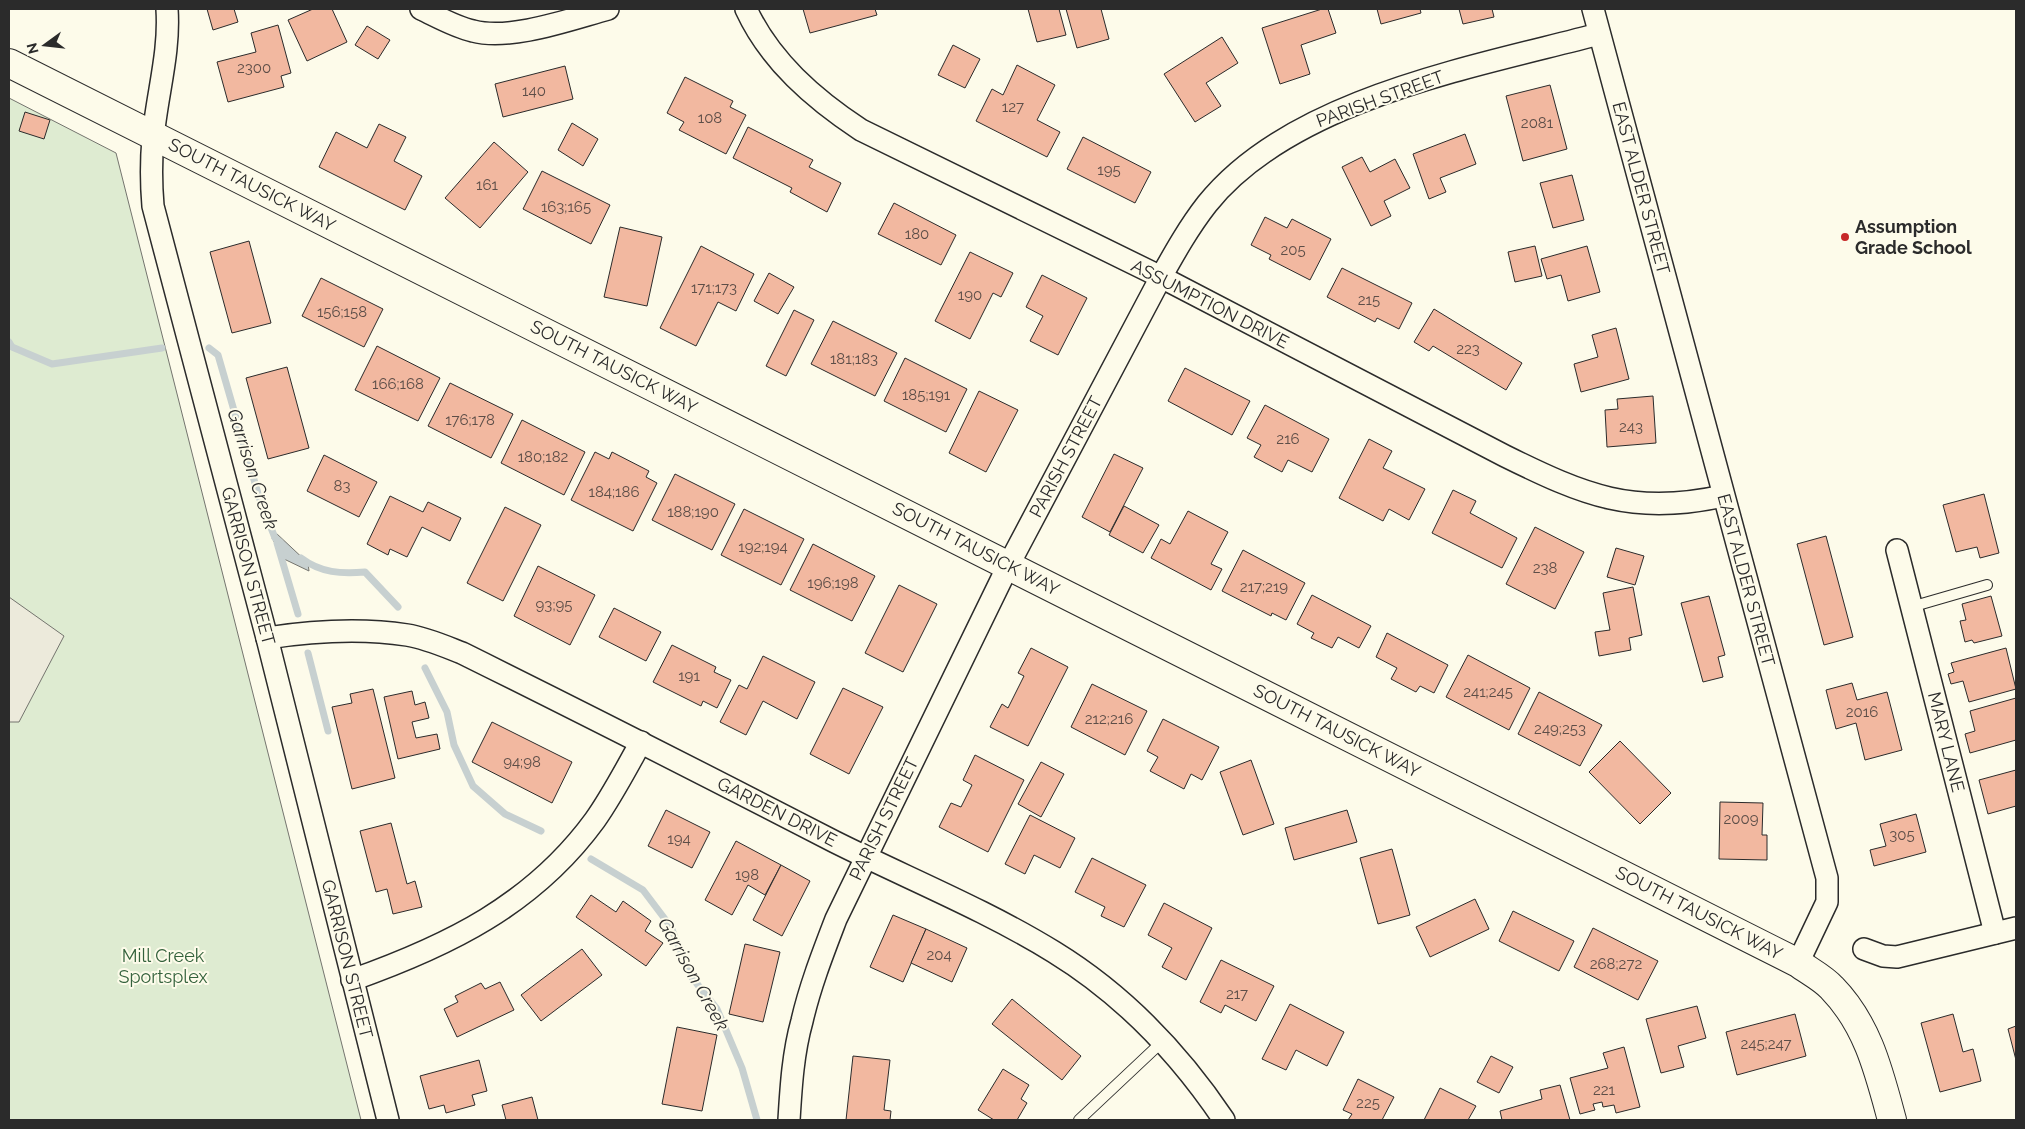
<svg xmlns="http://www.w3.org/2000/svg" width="2025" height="1129" viewBox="0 0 2025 1129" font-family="Raleway,sans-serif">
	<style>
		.green { fill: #deebd1; stroke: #74746e }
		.parking { fill: #eceadb; stroke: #74746e }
		.water { fill: #c7d0d0; stroke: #74746e }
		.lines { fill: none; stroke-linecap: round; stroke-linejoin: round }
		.stream { stroke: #c7d0d0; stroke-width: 7 }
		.building { fill: #f2b8a0; stroke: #2b2b2b }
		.service-casing { stroke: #2b2b2b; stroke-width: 12 }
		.minor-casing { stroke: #2b2b2b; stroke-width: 24 }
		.secondary-casing { stroke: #2b2b2b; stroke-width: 30 }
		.service { stroke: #fdfbea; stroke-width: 10 }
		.minor { stroke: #fdfbea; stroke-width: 21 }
		.secondary { stroke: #fdfbea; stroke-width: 28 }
		.poi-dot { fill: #c62828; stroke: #fdfbea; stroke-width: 2 }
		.labels { text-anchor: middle; stroke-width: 4; stroke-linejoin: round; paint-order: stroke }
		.number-label { font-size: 15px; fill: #5d4e48 }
		.street-label { font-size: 18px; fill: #2b2b2b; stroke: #fdfbea }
		.poi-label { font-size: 18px; font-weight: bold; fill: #2b2b2b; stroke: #fdfbea; text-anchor: start }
		.park-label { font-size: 18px; fill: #34623c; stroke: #fdfbea }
		.water-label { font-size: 19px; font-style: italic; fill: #2b2b2b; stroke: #fdfbea }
	</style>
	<rect width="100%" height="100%" fill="#fdfbea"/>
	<path class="green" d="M9,98L116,153L361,1120H9Z"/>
	<path class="parking" d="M9,597L64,636L19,722H9Z"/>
	<path class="water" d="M276,533L308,563L309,571L284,559L272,538Z"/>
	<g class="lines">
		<g class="stream">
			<path d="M9,342L12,347L52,364L162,348"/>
			<path d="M209,348L218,355L259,497L275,538L280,542"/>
			<path d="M277,543L298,614"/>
			<path d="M301,558C321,573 341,574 365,572L398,607"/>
			<path d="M308,653L328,731"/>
			<path d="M425,668L447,712L454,745L473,786L505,814L541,831"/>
			<path d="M591,859L643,890L671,927L690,975L717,1009L742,1068L757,1120"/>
		</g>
	</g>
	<g class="building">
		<path d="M207,9H234L238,22L213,30Z"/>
		<path d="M313,9H332L347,42L307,61L288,20Z"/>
		<path d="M803,9H875L877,15L810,33Z"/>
		<path d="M1028,9H1059L1066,35L1037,42Z"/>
		<path d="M1066,9H1101L1109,39L1077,48Z"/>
		<path d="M1322,9H1328L1336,33L1301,45L1310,74L1280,84L1262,28Z"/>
		<path d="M1377,9H1420L1421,13L1381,24Z"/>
		<path d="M1459,9H1492L1494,17L1463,24Z"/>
		<path d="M278,25L291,73L281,76L284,87L228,102L217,62L256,52L251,33Z"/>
		<path d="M367,26L390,40L378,59L355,45Z"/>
		<path d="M1222,37L1238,63L1206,83L1221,106L1195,122L1164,74Z"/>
		<path d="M953,45L980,59L965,88L938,75Z"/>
		<path d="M1017,65L1055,85L1037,120L1060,132L1047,157L976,121L992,89L1003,95Z"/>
		<path d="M565,66L573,99L503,117L495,84Z"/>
		<path d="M685,77L733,101L730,107L746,115L726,154L679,130L684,122L667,113Z"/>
		<path d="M1550,85L1567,149L1523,161L1506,96Z"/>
		<path d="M25,112L50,120L44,139L19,131Z"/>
		<path d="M572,123L598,139L583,166L558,150Z"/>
		<path d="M379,124L406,137L394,161L422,176L405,210L319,167L336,132L367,148Z"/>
		<path d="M748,127L813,160L809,167L841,183L827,212L790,192L792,188L733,158Z"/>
		<path d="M1465,134L1476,164L1440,178L1446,192L1429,199L1413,154Z"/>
		<path d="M1083,137L1151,172L1135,203L1067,169Z"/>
		<path d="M494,142L528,172L480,228L445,198Z"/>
		<path d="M1362,157L1370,172L1395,159L1410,188L1384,201L1391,216L1371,226L1342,167Z"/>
		<path d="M542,171L610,205L591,244L523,209Z"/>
		<path d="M1572,175L1584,220L1553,228L1540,183Z"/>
		<path d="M894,203L956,235L941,265L878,234Z"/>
		<path d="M1265,217L1287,228L1292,219L1331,239L1310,280L1269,259L1271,255L1251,245Z"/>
		<path d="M620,227L662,237L647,306L604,297Z"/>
		<path d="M249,241L271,323L232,333L210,252Z"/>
		<path d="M701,246L754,274L736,311L718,302L696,346L660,328Z"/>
		<path d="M1535,246L1542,276L1515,282L1508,252Z"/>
		<path d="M1587,246L1600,292L1568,301L1561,275L1547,279L1541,259Z"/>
		<path d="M970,252L1013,273L1001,297L993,293L970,339L935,321Z"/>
		<path d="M1342,268L1412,303L1399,329L1377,318L1375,322L1327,297Z"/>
		<path d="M769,273L794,287L778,314L754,301Z"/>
		<path d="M1042,275L1087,298L1058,355L1030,341L1043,316L1026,307Z"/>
		<path d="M321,278L383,309L364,347L302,316Z"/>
		<path d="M1434,309L1522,363L1506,390L1433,346L1429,351L1414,342Z"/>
		<path d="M794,310L814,320L786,376L766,366Z"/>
		<path d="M833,321L897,353L875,396L811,364Z"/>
		<path d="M1616,328L1629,379L1581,392L1574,364L1598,357L1592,335Z"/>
		<path d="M377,346L440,378L418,421L355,390Z"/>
		<path d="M905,358L967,389L946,432L884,401Z"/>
		<path d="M287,367L309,448L268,459L246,378Z"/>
		<path d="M1185,368L1250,401L1232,435L1168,401Z"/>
		<path d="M450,383L513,414L491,458L428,426Z"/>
		<path d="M979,391L1018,410L986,472L949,453Z"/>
		<path d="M1653,396L1656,443L1607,447L1605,410L1618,409L1617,399Z"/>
		<path d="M1265,405L1329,439L1312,472L1288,460L1282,472L1254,457L1261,445L1247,438Z"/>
		<path d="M522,420L585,452L564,495L501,463Z"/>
		<path d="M1369,439L1392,451L1383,468L1425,489L1409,520L1389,509L1383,521L1339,498Z"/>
		<path d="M595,452L609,459L612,452L649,471L646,477L657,483L633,531L571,500Z"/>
		<path d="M1114,454L1143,468L1110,532L1082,517Z"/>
		<path d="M324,455L377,482L359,517L307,491Z"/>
		<path d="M675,474L735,504L712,550L652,520Z"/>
		<path d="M1453,490L1476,501L1470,513L1517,538L1502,568L1432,533Z"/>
		<path d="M1984,494L1999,553L1980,558L1977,547L1956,552L1943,505Z"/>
		<path d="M390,496L423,512L428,502L461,518L450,541L422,527L407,557L390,549L388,555L367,544Z"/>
		<path d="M1124,506L1159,525L1143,553L1109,535Z"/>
		<path d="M505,507L541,525L503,601L467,583Z"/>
		<path d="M744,509L804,539L781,585L721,555Z"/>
		<path d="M1188,511L1228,532L1211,564L1222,569L1211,590L1151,558L1161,539L1170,544Z"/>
		<path d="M1535,527L1584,552L1555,609L1506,584Z"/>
		<path d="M1826,536L1853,637L1824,645L1797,544Z"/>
		<path d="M813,544L875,576L852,621L790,590Z"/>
		<path d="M1616,548L1644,556L1635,585L1607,577Z"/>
		<path d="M1243,550L1305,583L1286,620L1272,613L1271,616L1222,591Z"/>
		<path d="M538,566L595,595L570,645L514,616Z"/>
		<path d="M899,585L937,604L903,672L865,653Z"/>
		<path d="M1633,587L1642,635L1629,638L1631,650L1599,656L1595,632L1610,630L1603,593Z"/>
		<path d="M1312,595L1371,626L1359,648L1338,637L1332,648L1311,638L1314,633L1297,624Z"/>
		<path d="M1709,596L1725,655L1718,657L1723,677L1703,682L1681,603Z"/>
		<path d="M1991,596L2002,636L1974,643L1972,640L1965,642L1960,621L1966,620L1962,604Z"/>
		<path d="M614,608L661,632L646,661L599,637Z"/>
		<path d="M1387,633L1448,665L1434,693L1420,686L1416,692L1391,679L1397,668L1376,657Z"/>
		<path d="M672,645L716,667L714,672L731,680L717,708L703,701L701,706L653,682Z"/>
		<path d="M1031,648L1068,667L1028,746L990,727L1002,704L1008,708L1024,676L1018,673Z"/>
		<path d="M2006,648L2016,689L1969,702L1963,681L1951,684L1948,674L1954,672L1951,663Z"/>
		<path d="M1468,655L1530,688L1509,730L1446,697Z"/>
		<path d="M763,656L815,682L797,719L763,701L746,735L720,722L739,685L747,689Z"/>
		<path d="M1852,683L1857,700L1887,692L1902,750L1865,760L1856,723L1836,729L1826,690Z"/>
		<path d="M1092,684L1147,711L1125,755L1071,727Z"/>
		<path d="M843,688L883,707L849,774L810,754Z"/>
		<path d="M373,689L395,778L352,789L332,707L352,703L350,694Z"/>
		<path d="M412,691L415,705L425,702L429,718L412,722L416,738L437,734L440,749L398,759L384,697Z"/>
		<path d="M1539,692L1602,725L1580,766L1518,734Z"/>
		<path d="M2016,698V740L1970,753L1965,734L1975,731L1970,711Z"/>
		<path d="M1163,719L1219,747L1202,780L1191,774L1184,789L1150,771L1158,757L1147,751Z"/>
		<path d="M492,722L572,762L552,803L472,762Z"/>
		<path d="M1620,741L1671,793L1640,824L1589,772Z"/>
		<path d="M975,755L1024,780L988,852L939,827L951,803L961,807L972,785L963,780Z"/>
		<path d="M1251,760L1274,824L1243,835L1220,772Z"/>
		<path d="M1041,762L1064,774L1041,817L1018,804Z"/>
		<path d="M2016,770V806L1988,814L1979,780Z"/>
		<path d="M1720,802L1763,803L1762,835H1767V860L1719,859Z"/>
		<path d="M666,810L710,832L692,868L648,846Z"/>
		<path d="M1347,810L1357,842L1294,860L1285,828Z"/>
		<path d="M1916,814L1926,852L1874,866L1870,850L1886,846L1880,824Z"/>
		<path d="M1030,815L1075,838L1060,868L1034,855L1025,874L1005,864Z"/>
		<path d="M391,823L407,884L415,881L422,907L393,914L387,889L376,892L360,831Z"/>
		<path d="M736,841L781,865L765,895L748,885L732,915L705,900Z"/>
		<path d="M1392,849L1410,915L1378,924L1360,858Z"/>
		<path d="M1092,858L1146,885L1124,927L1101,916L1105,907L1075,892Z"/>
		<path d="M781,865L810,881L782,936L753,920Z"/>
		<path d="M591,895L616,912L623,901L651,921L645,931L663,943L646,966L576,917Z"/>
		<path d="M1475,899L1489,929L1430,957L1416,927Z"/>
		<path d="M1164,903L1212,928L1186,980L1162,967L1172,948L1148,935Z"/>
		<path d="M1513,911L1574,941L1559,971L1499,941Z"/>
		<path d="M893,915L926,929L903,982L870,967Z"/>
		<path d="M1593,928L1658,961L1638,1000L1574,967Z"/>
		<path d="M926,929L967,948L952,982L911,963Z"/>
		<path d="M745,944L780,952L763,1022L729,1014Z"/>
		<path d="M582,949L602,975L541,1021L521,995Z"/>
		<path d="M1221,960L1274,986L1256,1021L1225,1005L1221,1013L1200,1002Z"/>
		<path d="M500,982L514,1010L457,1037L444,1009L458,1002L455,996L481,983L485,989Z"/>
		<path d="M1012,999L1081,1056L1062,1080L992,1024Z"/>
		<path d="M1290,1004L1344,1032L1327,1066L1296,1050L1286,1070L1262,1059Z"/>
		<path d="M1697,1006L1706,1038L1678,1046L1684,1067L1661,1073L1646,1019Z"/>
		<path d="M1795,1014L1806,1056L1737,1075L1726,1032Z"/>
		<path d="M1953,1014L1963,1052L1973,1049L1981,1081L1940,1092L1921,1023Z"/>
		<path d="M2016,1026V1060L2008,1029Z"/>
		<path d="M677,1027L717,1035L702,1111L662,1104Z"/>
		<path d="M1624,1047L1640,1107L1616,1113L1614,1105L1603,1107L1602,1102L1593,1104L1595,1110L1580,1114L1570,1078L1608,1068L1603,1053Z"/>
		<path d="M853,1056L890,1060L884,1110L891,1111L890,1120H846Z"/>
		<path d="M1491,1056L1513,1067L1499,1093L1477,1082Z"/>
		<path d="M479,1060L487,1091L472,1095L475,1105L446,1113L444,1105L429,1109L420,1076Z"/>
		<path d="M1003,1069L1029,1085L1021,1099L1027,1103L1017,1120H994L978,1110Z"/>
		<path d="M1358,1079L1394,1097L1382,1120H1348L1352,1114L1343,1110Z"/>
		<path d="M1560,1085L1570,1120H1502L1500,1111L1542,1099L1540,1090Z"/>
		<path d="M1440,1088L1476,1106L1468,1120H1424Z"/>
		<path d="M532,1097L538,1120H506L502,1105Z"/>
	</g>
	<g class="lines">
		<defs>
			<g id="service">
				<path d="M1911,607L1987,585"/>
				<path d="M1079,1120L1164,1040"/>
			</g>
			<g id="minor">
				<path d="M167,9C170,53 157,94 153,138C151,161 151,183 153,206L267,638L388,1120"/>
				<path d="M421,9C438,17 455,27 473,31C511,41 571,19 608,9"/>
				<path d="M746,9C770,61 814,99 861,130L1161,277L1505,456C1584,495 1633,516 1723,496"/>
				<path d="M1593,9L1827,878V902L1798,963"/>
				<path d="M1897,550L1995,933"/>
				<path d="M267,638C313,631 361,628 407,635C426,638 444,646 462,653C587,715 711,778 835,842C907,878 986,910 1054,952C1124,995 1179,1053 1224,1120"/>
				<path d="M1864,949L1883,956L1897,957L2016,928"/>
				<path d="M352,980C448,946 533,905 595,820C612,796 626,769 641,742"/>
				<path d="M789,1120C791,1087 793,1053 802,1021C810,986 823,953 836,919L1008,566L1161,277C1175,252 1189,227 1207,204C1291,99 1474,67 1599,34"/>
			</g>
			<path id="secondary" d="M9,63L1798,963C1809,971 1823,978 1832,988C1868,1025 1879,1072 1892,1120"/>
		</defs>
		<use href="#service" class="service-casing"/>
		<use href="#minor" class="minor-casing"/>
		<use href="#secondary" class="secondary-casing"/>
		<use href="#service" class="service"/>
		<use href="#minor" class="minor"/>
		<use href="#secondary" class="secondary"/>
	</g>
	<circle class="poi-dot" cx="1845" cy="237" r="5"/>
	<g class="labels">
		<g class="number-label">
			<text x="254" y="73">2300</text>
			<text x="534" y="96">140</text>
			<text x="1013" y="112">127</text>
			<text x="710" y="123">108</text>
			<text x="1537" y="128">2081</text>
			<text x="1109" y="175">195</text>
			<text x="487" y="190">161</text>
			<text x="566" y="212">163;165</text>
			<text x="917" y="239">180</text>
			<text x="1293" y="255">205</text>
			<text x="714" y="293">171;173</text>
			<text x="970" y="300">190</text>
			<text x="1369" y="305">215</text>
			<text x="342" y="317">156;158</text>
			<text x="1468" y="354">223</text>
			<text x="854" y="364">181;183</text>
			<text x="398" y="389">166;168</text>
			<text x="926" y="400">185;191</text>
			<text x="470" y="425">176;178</text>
			<text x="1631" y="432">243</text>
			<text x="1288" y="444">216</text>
			<text x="543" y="462">180;182</text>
			<text x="342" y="491">83</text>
			<text x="614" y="497">184;186</text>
			<text x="693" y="517">188;190</text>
			<text x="763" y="552">192;194</text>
			<text x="1545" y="573">238</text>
			<text x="833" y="588">196;198</text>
			<text x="1264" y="592">217;219</text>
			<text x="554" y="610">93;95</text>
			<text x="689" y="681">191</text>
			<text x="1488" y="697">241;245</text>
			<text x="1862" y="717">2016</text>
			<text x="1109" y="724">212;216</text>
			<text x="1560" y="734">249;253</text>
			<text x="522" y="767">94;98</text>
			<text x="1741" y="824">2009</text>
			<text x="1902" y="840">305</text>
			<text x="679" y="844">194</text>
			<text x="747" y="880">198</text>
			<text x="939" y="960">204</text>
			<text x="1616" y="969">268;272</text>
			<text x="1237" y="999">217</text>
			<text x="1766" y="1049">245;247</text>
			<text x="1604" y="1095">221</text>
			<text x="1368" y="1108">225</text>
		</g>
		<g class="street-label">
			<text transform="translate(1380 99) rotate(-20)" y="6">PARISH STREET</text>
			<text transform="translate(252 185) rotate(27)" y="6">SOUTH TAUSICK WAY</text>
			<text transform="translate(1641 188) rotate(75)" y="6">EAST ALDER STREET</text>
			<text transform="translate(1210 304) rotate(27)" y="6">ASSUMPTION DRIVE</text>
			<text transform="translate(614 367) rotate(27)" y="6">SOUTH TAUSICK WAY</text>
			<text transform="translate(1066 457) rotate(-62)" y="6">PARISH STREET</text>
			<text transform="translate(976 549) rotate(27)" y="6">SOUTH TAUSICK WAY</text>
			<text transform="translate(248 566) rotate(75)" y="6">GARRISON STREET</text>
			<text transform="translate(1746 580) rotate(75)" y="6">EAST ALDER STREET</text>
			<text transform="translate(1337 731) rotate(27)" y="6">SOUTH TAUSICK WAY</text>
			<text transform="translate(1946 742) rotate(76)" y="6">MARY LANE</text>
			<text transform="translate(777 812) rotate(27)" y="6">GARDEN DRIVE</text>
			<text transform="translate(884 819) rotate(-64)" y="6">PARISH STREET</text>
			<text transform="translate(1699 913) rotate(27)" y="6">SOUTH TAUSICK WAY</text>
			<text transform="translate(347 959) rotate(76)" y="6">GARRISON STREET</text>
		</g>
		<g class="poi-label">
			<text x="1855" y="233">Assumption<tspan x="1855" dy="21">Grade School</tspan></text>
		</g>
		<g class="park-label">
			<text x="163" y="962">Mill Creek<tspan x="163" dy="21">Sportsplex</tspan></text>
		</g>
		<g class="water-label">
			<text transform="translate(253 469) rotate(72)" y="7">Garrison Creek</text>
			<text transform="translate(694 974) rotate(61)" y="7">Garrison Creek</text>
		</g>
	</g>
	<rect width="2025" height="1129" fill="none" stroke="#2b2b2b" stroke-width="20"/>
	<g transform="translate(45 45) rotate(255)" stroke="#fdfbea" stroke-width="4" paint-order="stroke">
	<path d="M0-4L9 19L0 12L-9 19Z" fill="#2b2b2b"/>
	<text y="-8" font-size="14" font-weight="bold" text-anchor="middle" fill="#2b2b2b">N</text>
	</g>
</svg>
